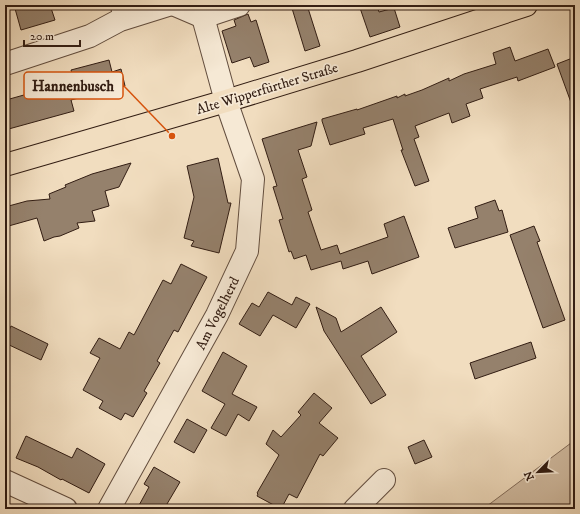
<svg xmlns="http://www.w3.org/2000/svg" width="580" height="514" viewBox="0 0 580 514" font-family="'IM FELL DW Pica',serif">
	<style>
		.green { fill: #d1bca2; stroke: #826c5a }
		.building { fill: #95816c; stroke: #321d13 }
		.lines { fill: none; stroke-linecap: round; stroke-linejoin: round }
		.service-casing { stroke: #624d3e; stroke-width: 13 }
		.minor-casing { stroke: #624d3e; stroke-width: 24 }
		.primary-casing { stroke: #321d13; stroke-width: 24 }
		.service { stroke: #f6e9d5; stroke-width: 11 }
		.minor { stroke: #f6e9d5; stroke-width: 22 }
		.primary { stroke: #f1ddbf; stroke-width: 22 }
		.labels { text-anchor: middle; stroke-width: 3.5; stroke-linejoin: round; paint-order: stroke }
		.street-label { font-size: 14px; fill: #321d13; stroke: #f6e9d5 }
		.leader { fill: none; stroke: #d6530d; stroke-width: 1.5 }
		.callout-dot { fill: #d6530d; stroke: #f6e9d5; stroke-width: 1.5 }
		.callout { fill: #f6e9d5; stroke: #d6530d; stroke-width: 1.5 }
		.callout-label { font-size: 15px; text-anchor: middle; font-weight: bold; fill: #321d13 }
	</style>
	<rect width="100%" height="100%" fill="#f1ddbf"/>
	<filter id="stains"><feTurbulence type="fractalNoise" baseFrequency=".005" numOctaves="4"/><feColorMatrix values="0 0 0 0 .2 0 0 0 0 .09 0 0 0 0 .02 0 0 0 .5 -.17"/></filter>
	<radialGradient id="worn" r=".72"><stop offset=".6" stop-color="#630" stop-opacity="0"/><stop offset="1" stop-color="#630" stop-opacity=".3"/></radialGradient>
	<path class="green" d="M575,440V509H483Z"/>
	<g class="building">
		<path d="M14,5H50L55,20L21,30Z"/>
		<path d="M291,5H307L320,46L305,51Z"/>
		<path d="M359,5H377L379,12L394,8L400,27L370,37Z"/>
		<path d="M248,14L251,22L256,20L269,62L254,67L250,57L232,63L222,31L236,26L234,20Z"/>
		<path d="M510,47L515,61L548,49L555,67L518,81L517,77L480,89L483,98L466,104L470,116L452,123L449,113L415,126L419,137L414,139L429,181L415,186L401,150H403L393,119L363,128L365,134L330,145L322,121V119L357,109V110L397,96V98L405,94V96L422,90L449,78V81L464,74L496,64L493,53Z"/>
		<path d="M575,57V108H573L557,64Z"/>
		<path d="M109,60L112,72L121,69L125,86L71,100L74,111L5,130V113L9,112L6,100L74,81L71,70Z"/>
		<path d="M317,122L311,146L298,150L307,177L302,179L312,210L308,212L321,250L337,245L340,254L388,237L384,224L404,216L419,257L372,274L368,261L343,269L341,261L311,270L306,255L294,259L291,251L289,252L279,220L283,219L273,187L277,186L262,139Z"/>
		<path d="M218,158L228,203H231L219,253L191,246L194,241L184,238L194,197L187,166Z"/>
		<path d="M131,163L119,187L105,191L109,206L92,211L95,221L77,223L79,228L60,236L54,237L44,241L37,218L5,227V207L27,201L50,199L49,194L66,187L65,185L92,174Z"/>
		<path d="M495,200L499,211L502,210L508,232L455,248L448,228L478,218L475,207Z"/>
		<path d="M534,226L540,241L537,242L565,320L543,328L510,235Z"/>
		<path d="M181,264L207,277L178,332L174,330L157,361L160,363L144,391L147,393L133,417L125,413L121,420L99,408L103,401L83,390L100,358L90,353L99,338L120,349L129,332L134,335L163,280L171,284Z"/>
		<path d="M268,292L292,305L296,297L310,304L296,328L273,315L260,336L239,324L252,303L259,307Z"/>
		<path d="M316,307L336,318L341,332L381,307L397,332L361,356L386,395L371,404L324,331Z"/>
		<path d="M11,326L48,344L41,360L5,343V338Z"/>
		<path d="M531,342L536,358L475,379L470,363Z"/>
		<path d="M223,352L247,366L232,394L257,407L249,421L238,414L226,436L211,428L225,404L202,391Z"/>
		<path d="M314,393L332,408L319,423L338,438L323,456L320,454L297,498L289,494L281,509L257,496L258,494L257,493L279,455L266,444L273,430L281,437L301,415L298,412Z"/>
		<path d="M187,419L207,430L194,453L174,442Z"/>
		<path d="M26,436L72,458L77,448L105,464L89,493L62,479L61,480L38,467L16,458Z"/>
		<path d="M424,440L432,457L415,464L408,447Z"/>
		<path d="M154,467L180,482L164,509H137L149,487L144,484Z"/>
	</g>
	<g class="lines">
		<defs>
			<path id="service" d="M116,5L120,20"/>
			<g id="minor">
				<path d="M175,5L203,17L239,5"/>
				<path d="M5,64L90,36L120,20L168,5"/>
				<path d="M5,481L66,509"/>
				<path d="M109,509L217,315L247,251L253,179L226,101L203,17"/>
				<path d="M355,509L384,480"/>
			</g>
			<path id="primary" d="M5,165L226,101L357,61L526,5"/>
		</defs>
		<use href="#service" class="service-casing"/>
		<use href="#minor" class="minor-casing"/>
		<use href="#primary" class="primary-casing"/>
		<use href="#service" class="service"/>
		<use href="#minor" class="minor"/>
		<use href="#primary" class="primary"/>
	</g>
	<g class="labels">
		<g class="street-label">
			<text transform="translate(267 88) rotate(-17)" y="5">Alte Wipperfürther Straße</text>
			<text transform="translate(217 313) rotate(-63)" y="5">Am Vogelherd</text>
		</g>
	</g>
	<path class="leader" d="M172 136L123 85"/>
	<circle class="callout-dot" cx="172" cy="136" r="4"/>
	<rect class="callout" x="24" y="72" width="99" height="27" rx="4"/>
	<g class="callout-label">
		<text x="73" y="91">Hannenbusch</text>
	</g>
	<rect width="580" height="514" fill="none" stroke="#f1ddbf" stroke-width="20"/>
	<rect x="6" y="6" width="568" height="502" fill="none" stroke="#321d13" stroke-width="2"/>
	<rect x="10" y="10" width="560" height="494" fill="none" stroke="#321d13"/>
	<g transform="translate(538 472) rotate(246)" stroke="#f6e9d5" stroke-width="3" paint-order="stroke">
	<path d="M0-3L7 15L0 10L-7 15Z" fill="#321d13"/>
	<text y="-6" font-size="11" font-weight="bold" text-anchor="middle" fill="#321d13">N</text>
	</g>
	<path d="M24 40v6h56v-6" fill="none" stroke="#321d13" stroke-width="2"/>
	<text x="30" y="40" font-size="12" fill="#321d13" stroke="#f6e9d5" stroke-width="3" paint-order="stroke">20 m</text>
	<rect width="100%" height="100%" filter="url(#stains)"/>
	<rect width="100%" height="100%" fill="url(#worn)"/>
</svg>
